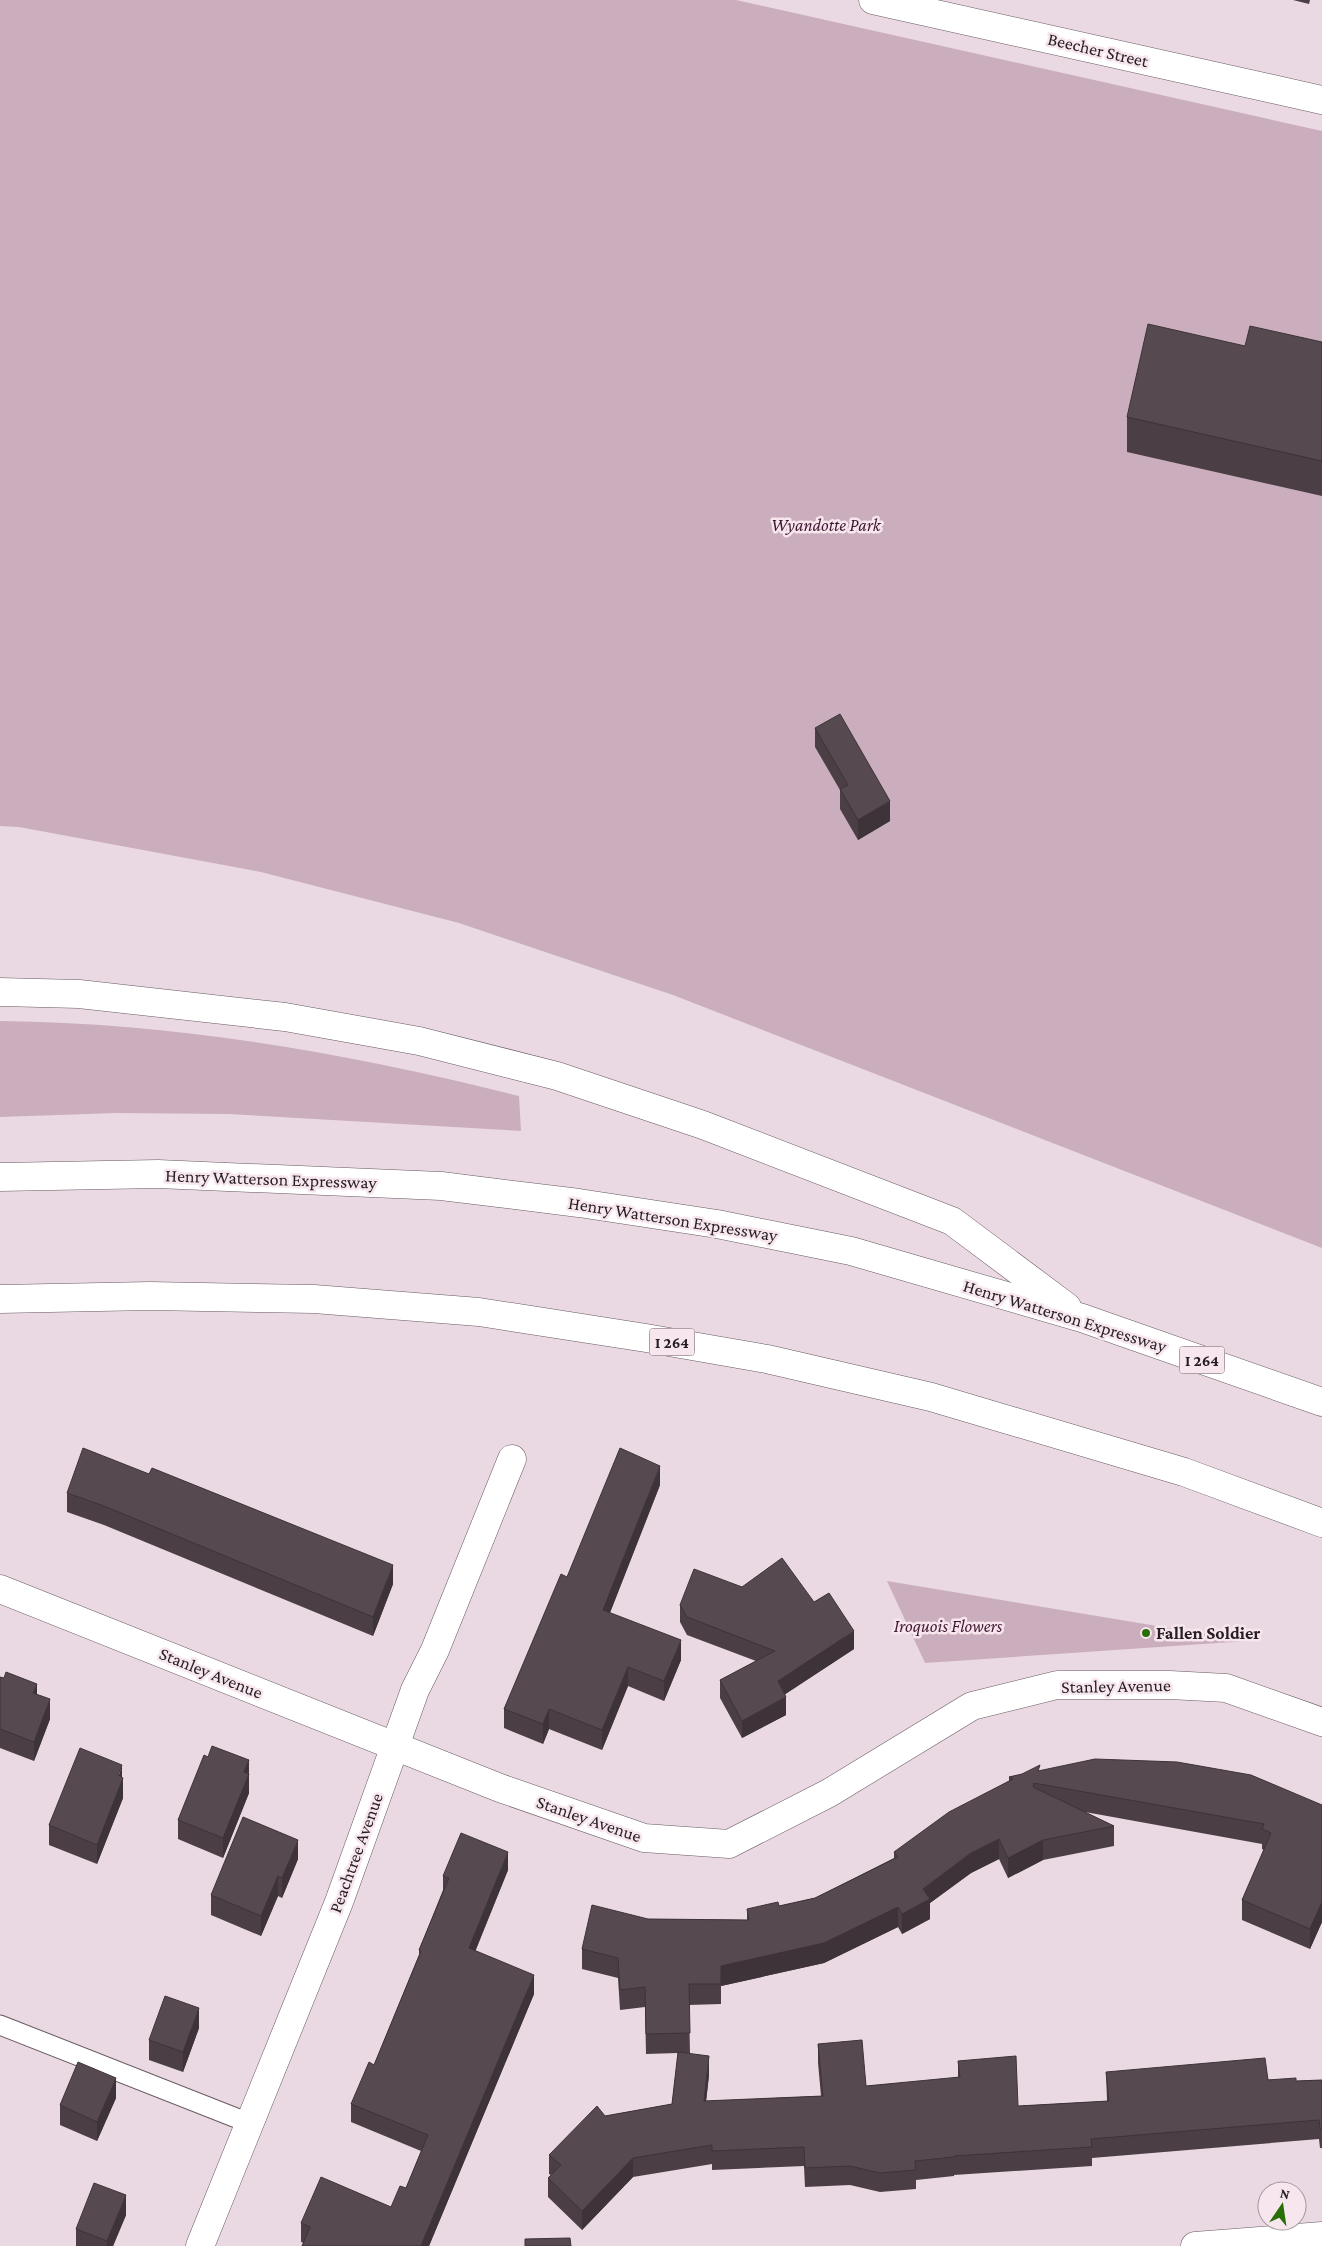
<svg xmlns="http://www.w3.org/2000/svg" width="1322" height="2246" viewBox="0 0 1322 2246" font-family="'Crimson Pro',serif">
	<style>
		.green { fill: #cbaebd }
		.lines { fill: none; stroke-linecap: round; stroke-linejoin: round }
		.lane-casing { stroke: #675960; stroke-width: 21 }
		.street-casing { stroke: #675960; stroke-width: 29 }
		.highway-casing { stroke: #675960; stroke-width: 29 }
		.lane { stroke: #fff; stroke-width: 19 }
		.street { stroke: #fff; stroke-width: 28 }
		.highway { stroke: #fff; stroke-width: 28 }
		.wall { fill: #4b3f45 }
		.shaded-wall { fill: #3d3338 }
		.building { fill: #574950; stroke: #3d3338 }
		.poi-dot { fill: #2a6e07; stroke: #f8e6ef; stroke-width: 2 }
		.labels { text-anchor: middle; stroke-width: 5; stroke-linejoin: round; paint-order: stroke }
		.shield { fill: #f8e6ef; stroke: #645b60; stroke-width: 1 }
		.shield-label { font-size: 16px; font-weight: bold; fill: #251f22 }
		.street-label { font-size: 18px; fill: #251f22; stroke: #f8e6ef }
		.park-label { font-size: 18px; font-style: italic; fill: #411831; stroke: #f8e6ef }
		.poi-label { font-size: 18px; font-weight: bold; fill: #251f22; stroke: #f8e6ef; text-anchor: start }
	</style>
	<rect width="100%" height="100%" fill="#ead9e2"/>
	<g class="green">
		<path d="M0,0H736L1322,131V1248L673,995L459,923L261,872L19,827L0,826Z"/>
		<path d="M0,1021C176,1023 349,1053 519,1096L521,1131L228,1114L116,1113L0,1117Z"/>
		<path d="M887,1581L1247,1641L925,1663Z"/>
	</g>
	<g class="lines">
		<defs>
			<path id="lane" d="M0,2025L249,2123"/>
			<g id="street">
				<path d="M873,0L1322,100"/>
				<path d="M0,1589L500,1788L644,1838L729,1844L829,1793L972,1706L1057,1685H1170L1226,1688L1322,1722"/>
				<path d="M200,2246L339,1902L415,1690L435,1650L512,1459"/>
				<path d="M1195,2246L1322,2236"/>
			</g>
			<g id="highway">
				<path d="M0,992L79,994L285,1017L419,1041L557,1076L703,1125L952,1221L1067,1307"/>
				<path d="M0,1177L158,1174L441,1186L579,1203L717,1224L851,1251L1082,1318L1322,1402"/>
				<path d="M0,1299L150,1296L314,1299L479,1312L646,1338L767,1359L931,1397L1184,1472L1322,1523"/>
			</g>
		</defs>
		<use href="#lane" class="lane-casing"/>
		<use href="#street" class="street-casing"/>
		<use href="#highway" class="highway-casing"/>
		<use href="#lane" class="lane"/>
		<use href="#street" class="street"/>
		<use href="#highway" class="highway"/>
	</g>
	<g class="wall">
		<path d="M1293,0H1310L1309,4Z"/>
		<path d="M1322,342V496L1127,452V417Z"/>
		<path d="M815,728L890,821L858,840L840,809V790L815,747Z"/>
		<path d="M660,1485L610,1613L681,1660L664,1701L628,1686L602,1750L549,1729L543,1744L504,1728V1709L567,1577Z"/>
		<path d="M67,1493L393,1584L373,1636L104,1525L67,1512Z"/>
		<path d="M742,1587L814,1602L854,1649L785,1694L786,1715L742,1738L720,1698V1680L756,1661L687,1635L680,1622V1605Z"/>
		<path d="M0,1677L37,1694L50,1719L34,1761L0,1748Z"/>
		<path d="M208,1757L249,1760V1793L223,1858L178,1839V1820Z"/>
		<path d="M1040,1771L1322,1805V1922L1310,1949L1242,1920V1900L1264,1850L1262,1849V1844L1085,1812L1114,1826V1846L1043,1860L1008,1878L999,1859L971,1873L930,1903V1919L902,1934L898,1927L824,1963L721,1986V2004L689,2005L690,2053H686L709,2075L706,2101L821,2096L818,2063V2044L866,2086L958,2078V2061L1018,2106L1107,2101L1106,2072L1296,2081L1322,2080V2148H1320L1319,2139L1092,2158V2166L954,2175V2176L916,2180V2189L880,2192L850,2185L805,2187L804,2166L712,2170V2164L633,2177L582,2230L548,2197V2178L551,2175L549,2174V2155L605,2116L672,2104L678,2053L646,2054L645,2007L620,2010L618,1978L582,1969V1949L648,1919L747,1920V1909L779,1906L815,1898L894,1858V1852L1009,1781V1777Z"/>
		<path d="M122,1777L123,1798L97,1864L49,1845V1825Z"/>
		<path d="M298,1859L282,1898L278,1896L261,1936L211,1915V1895Z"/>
		<path d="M508,1870L475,1951L534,1994L429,2246H302L304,2243L301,2242V2223L391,2207L406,2188L421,2151L351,2122V2104L374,2065L419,1955V1950L443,1890V1876Z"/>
		<path d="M199,2028L183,2072L149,2060V2040Z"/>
		<path d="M116,2098L97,2141L60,2125V2105Z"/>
		<path d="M126,2215L113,2246H76V2229Z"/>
	</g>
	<g class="shaded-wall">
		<path d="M890,801V821L858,840V820Z"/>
		<path d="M660,1466V1485L603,1630V1610Z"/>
		<path d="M393,1565V1584L373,1636V1617Z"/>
		<path d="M854,1631V1649L778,1699V1681Z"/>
		<path d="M681,1640V1660L664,1701V1681Z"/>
		<path d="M628,1667V1686L602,1750V1730Z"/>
		<path d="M37,1684V1704L33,1693Z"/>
		<path d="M786,1697V1715L742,1738V1721Z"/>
		<path d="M50,1699V1719L34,1761V1742Z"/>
		<path d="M549,1709V1729L543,1744V1724Z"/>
		<path d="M249,1760V1793L223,1858V1838L244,1772Z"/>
		<path d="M122,1765V1781L123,1778V1798L97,1864V1845Z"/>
		<path d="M999,1839V1859L971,1873L930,1903V1919L902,1934V1914L923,1889L971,1853Z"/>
		<path d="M298,1840V1859L282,1898V1878Z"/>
		<path d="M1043,1840V1860L1008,1878V1858Z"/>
		<path d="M508,1852V1870L469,1967V1948Z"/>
		<path d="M278,1876V1896L261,1936V1916Z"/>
		<path d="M1322,1902V1922L1310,1949V1929Z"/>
		<path d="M898,1907V1927L824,1963L721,1986V1966Z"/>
		<path d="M534,1975V1994L429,2246H421Z"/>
		<path d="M199,2008V2028L183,2072V2052Z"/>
		<path d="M709,2056V2075L704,2120V2101Z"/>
		<path d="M116,2078V2098L97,2141V2122Z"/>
		<path d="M633,2158V2177L582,2230V2211Z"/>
		<path d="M126,2195V2215L113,2246H107V2241Z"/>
	</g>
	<g class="building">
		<path d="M1148,324L1245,346L1250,326L1322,342V461L1127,417Z"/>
		<path d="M840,714L890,801L858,820L840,789L848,785L815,728Z"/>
		<path d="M83,1448L149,1474L152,1468L393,1565L373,1617L104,1506L67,1493Z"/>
		<path d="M620,1448L660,1466L603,1610L681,1640L664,1681L628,1667L602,1730L549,1709L543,1724L504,1709L561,1574L567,1577Z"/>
		<path d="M782,1558L814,1602L829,1593L854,1631L778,1681L786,1697L742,1721L720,1680L775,1651L687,1617L680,1605L694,1569L742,1587Z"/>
		<path d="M6,1672L37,1684L33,1693L50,1699L34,1742L0,1729V1677L4,1678Z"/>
		<path d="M212,1746L249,1760L244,1772L249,1774L223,1838L178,1820L204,1755L208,1757Z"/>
		<path d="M80,1748L122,1765L118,1775L123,1778L97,1845L49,1825Z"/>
		<path d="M1095,1759L1177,1762L1251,1775L1322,1805V1902L1310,1929L1242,1900L1271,1833L1262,1829L1264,1824L1034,1783L1033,1787L1114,1826L1043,1840L1008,1858L999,1839L971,1853L923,1889L930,1899L902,1914L898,1907L824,1943L721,1966V1984H689L690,2033L646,2034L645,1987L620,1990L618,1958L582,1949L592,1905L648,1919L749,1920L747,1909L778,1902L779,1906L815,1898L898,1857L894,1852L949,1812L1013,1779L1009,1777L1022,1774L1040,1765L1038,1771Z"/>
		<path d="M243,1817L298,1840L282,1878L278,1876L261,1916L211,1895Z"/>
		<path d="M461,1833L508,1852L469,1948L534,1975L421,2246H302L310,2227L301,2223L321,2177L391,2207L400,2186L406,2188L428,2135L351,2104L369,2062L374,2065L421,1951L419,1950L449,1878L443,1876Z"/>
		<path d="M165,1996L199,2008L183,2052L149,2040Z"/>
		<path d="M862,2040L866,2086L960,2077L958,2061L1016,2056L1018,2106L1109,2101L1106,2072L1265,2058L1268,2080L1296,2078V2081L1322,2080V2129H1320L1319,2120L1091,2139L1092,2147L954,2156V2157L915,2161L916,2170L880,2173L850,2166L805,2168L804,2147L712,2151V2145L633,2158L582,2211L548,2178L561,2165L549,2155L597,2106L605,2116L672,2104L678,2052L709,2056L704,2101L823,2096L818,2044Z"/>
		<path d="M78,2062L116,2078L97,2122L60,2105Z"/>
		<path d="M94,2183L126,2195L107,2241L76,2229Z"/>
		<path d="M570,2238L571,2246H525V2239Z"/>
	</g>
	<circle class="poi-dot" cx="1146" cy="1633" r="5"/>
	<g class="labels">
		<g class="shield">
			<rect x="649.5" y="1328.5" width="45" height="27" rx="4"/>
			<rect x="1179.5" y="1346.5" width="45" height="27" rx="4"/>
		</g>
		<g class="shield-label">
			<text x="672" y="1348">I 264</text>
			<text x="1202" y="1366">I 264</text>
		</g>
		<g class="street-label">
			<text transform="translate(1098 50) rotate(13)" y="6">Beecher Street</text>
			<text transform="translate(271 1179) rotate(2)" y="6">Henry Watterson Expressway</text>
			<text transform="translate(673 1219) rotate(9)" y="6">Henry Watterson Expressway</text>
			<text transform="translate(1065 1316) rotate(17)" y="6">Henry Watterson Expressway</text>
			<text transform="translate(211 1673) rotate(22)" y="6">Stanley Avenue</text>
			<text transform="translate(1116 1686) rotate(-1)" y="6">Stanley Avenue</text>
			<text transform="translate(589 1819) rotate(19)" y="6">Stanley Avenue</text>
			<text transform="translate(356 1853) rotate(-70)" y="6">Peachtree Avenue</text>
		</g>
		<g class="park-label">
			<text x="826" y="531">Wyandotte Park</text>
			<text x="948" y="1632">Iroquois Flowers</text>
		</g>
		<g class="poi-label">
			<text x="1156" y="1639">Fallen Soldier</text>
		</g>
	</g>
	<g transform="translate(1282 2206) rotate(13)"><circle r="24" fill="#f8e6ef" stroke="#a4969d"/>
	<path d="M0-4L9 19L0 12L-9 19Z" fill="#2a6e07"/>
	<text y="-8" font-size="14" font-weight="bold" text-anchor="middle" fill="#251f22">N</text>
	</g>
</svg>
